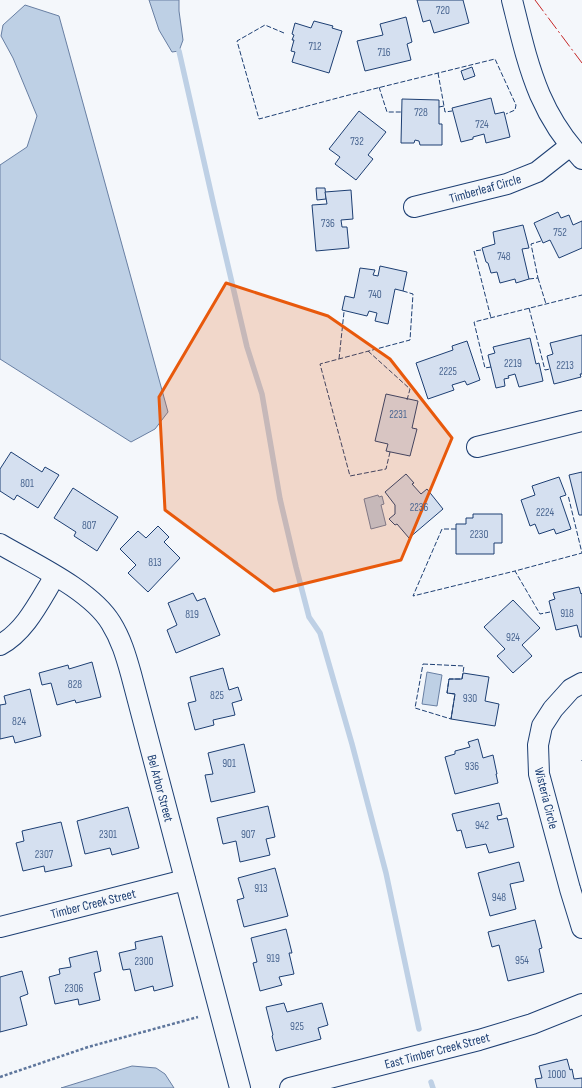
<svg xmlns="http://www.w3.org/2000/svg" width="582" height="1088" viewBox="0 0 582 1088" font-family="'Sofia Sans Condensed',sans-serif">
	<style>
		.water { fill: #bed0e5; stroke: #687fa3 }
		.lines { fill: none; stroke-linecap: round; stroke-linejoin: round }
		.stream { stroke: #bed0e5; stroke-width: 5.5 }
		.building { fill: #d5e0f0; stroke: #1d3f73 }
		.minor-casing { stroke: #1d3f73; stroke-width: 22 }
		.path { stroke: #5e769c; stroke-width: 2.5; stroke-dasharray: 3 2; stroke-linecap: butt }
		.minor { stroke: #f4f7fb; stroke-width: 20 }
		.fence { stroke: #1d3f73; stroke-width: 1; stroke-dasharray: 5 2; stroke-linecap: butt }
		.power { stroke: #c62828; stroke-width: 1; stroke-dasharray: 14 3 2 3; stroke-linecap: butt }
		.marked { fill: #e8590c; fill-opacity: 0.2; stroke: #e8590c; stroke-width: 3; stroke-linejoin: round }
		.labels { text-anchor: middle; stroke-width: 3; stroke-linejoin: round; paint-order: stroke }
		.number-label { font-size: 11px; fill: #4b6792 }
		.street-label { font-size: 13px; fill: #1d3f73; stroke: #f4f7fb }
	</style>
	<rect width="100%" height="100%" fill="#f4f7fb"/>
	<g class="water">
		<path d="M149,0H179V11L183,40L179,51L172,52L159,30Z"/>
		<path d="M25,5L59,16L168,412L155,429L131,442L0,359V165L27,147L37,116L13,58L1,36L3,25Z"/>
		<path d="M378,495L379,497L382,496L384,504L381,505L386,525L371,529L364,499Z"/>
		<path d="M427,672L442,675L437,706L422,704Z"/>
		<path d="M132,1066L156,1068L165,1074L174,1088H61Z"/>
	</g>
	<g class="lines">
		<g class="stream">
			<path d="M179,51L214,206L247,347L262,394L280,499L296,567L309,617L320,633L352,744L386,873L419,1029"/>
			<path d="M431,1082L433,1088"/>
		</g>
	</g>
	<g class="building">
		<path d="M417,0H463L469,23L434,33L430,20L423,22Z"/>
		<path d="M406,17L412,42L407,44L411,60L365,71L357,41L383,35L380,24Z"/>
		<path d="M314,21L333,26L332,28L342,31L329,73L292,62L295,52L291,51L294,40H292L294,35L292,34L295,23L311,28Z"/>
		<path d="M472,67L475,76L464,80L461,71Z"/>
		<path d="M491,98L495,114L504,112L510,137L486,143L484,134L473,137V139L461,142L452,108Z"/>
		<path d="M402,99L439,100V124H442V145H420L419,141L415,140L414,143H401Z"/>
		<path d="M359,111L386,132L368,155L373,159L356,180L335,164L340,157L329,149Z"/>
		<path d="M316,188H325L326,199L317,200Z"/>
		<path d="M351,190L353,219L341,220L342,227H347L349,248L316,251L312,205L327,204L325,192Z"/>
		<path d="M558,212L561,218L569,215L573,225L582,221V248L559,258L550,240L543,243L534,223Z"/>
		<path d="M523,225L529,248L522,249L529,279L516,283L515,279L500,283L497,272L491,273L488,263L486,262L482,248L495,244L493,232Z"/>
		<path d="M380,266L407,272L403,291L395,289L388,324L375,321L377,313L369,311L367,316L342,310L345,296L354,298L360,268L375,270L373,275L378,276Z"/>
		<path d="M582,335V374H580L581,377L554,384L547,356L553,354L550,343Z"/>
		<path d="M530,338L536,364L539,363L543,381L519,387L515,374L508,376L509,378L504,379L505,386L496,388L488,355L495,353L493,347Z"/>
		<path d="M467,341L480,380L467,385L465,381L452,385L454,390L428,399L416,363L453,350L452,346Z"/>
		<path d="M386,394L418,401L412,428L417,429L410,456L386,451L388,444L375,441Z"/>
		<path d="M11,452L42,472L45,467L59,475L38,508L17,495L14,500L0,491V469Z"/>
		<path d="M582,472V515H579L569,475Z"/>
		<path d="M406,474L414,483L412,484L421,494L427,489L443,509L409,538L397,524L395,525L389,519L395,514V505L385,492Z"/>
		<path d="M559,477L566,495L560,497L571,529L556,534L554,529L539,534L535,524L530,526L521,500L535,495L532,486Z"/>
		<path d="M73,488L118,517L97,551L74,536L76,532L54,518Z"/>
		<path d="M473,514H502V543H494V554H456V524H466V518H473Z"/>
		<path d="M158,526L169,537L164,542L180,558L148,592L128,573L136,565L120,549L138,531L146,538Z"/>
		<path d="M579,587L581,594L582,593V637H580L577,625L556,630L549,601L555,599L553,593Z"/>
		<path d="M193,593L197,601L205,598L220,635L176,653L167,630L177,625L168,603Z"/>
		<path d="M513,600L540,628L522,645L532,656L513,673L497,656L505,649L484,627Z"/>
		<path d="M92,662L101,697L76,703L75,700L57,705L51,683L42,685L39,673L68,665L69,669Z"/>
		<path d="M223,668L229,690L238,687L242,700L232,703L235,715L213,720L214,725L195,730L188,703L196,701L190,677Z"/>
		<path d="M463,673L489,677L485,701L499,704L495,726L451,719L455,694L447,693L449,679H462Z"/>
		<path d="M30,689L41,736L15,743L13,736L0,739V705L6,704L4,696Z"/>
		<path d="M478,739L483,758L493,755L497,774H496L498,783L455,794L445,757L455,754V751L470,747L468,742Z"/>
		<path d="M244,744L255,792L211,802L205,775L213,774L208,753Z"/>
		<path d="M499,803L502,815L497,816L498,820L507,818L514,847L489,853L486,844L466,848L461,830L457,831L452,814Z"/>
		<path d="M268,806L275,837L266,839L270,855L240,862L236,841L223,844L217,818Z"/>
		<path d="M128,807L139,848L112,855L110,848L85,854L77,821Z"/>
		<path d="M61,822L72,866L45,872L44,866L23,871L16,843L24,841L22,831Z"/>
		<path d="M519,862L524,881L510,884L516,909L490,916L478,873Z"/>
		<path d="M275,868L288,916L244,927L237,900L244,898L238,878Z"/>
		<path d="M535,920L542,948L539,949L544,972L508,981L499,945L492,947L488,932Z"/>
		<path d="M286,929L292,953H289L294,974L279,977L282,985L260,991L253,963L257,962L251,938Z"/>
		<path d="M162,936L173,986L154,991L153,986L135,991L130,969L123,970L119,953L136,949L135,942Z"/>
		<path d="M97,951L101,971L94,973L100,1000L79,1005L78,999L55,1004L49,977L60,974L59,969L71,967L69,958Z"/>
		<path d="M22,971L28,994L20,997L27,1025L0,1032V977Z"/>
		<path d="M284,1003L287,1012L322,1003L328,1025L318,1028L321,1039L276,1051L272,1036L273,1035L266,1007Z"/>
		<path d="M567,1059L570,1070L572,1069L574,1079L582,1078V1088H537L535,1079L542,1078L539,1066Z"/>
	</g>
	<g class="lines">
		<defs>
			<g id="minor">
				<path d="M512,0C520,32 527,64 540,95C550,118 565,141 582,159"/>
				<path d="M414,207L507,184L537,172L570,146"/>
				<path d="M477,447L582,421"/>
				<path d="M0,544C34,564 91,590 111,623C121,639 126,656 131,674L240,1088"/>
				<path d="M0,645C26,631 40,600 55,576"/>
				<path d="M582,683L571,689L553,709L542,726L538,745L539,774L570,889L582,928"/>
				<path d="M0,927L185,880"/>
				<path d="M290,1088L479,1040L532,1024L582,1004"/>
			</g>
		</defs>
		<use href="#minor" class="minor-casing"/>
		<path class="path" d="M0,1077L88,1047L198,1017"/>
		<use href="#minor" class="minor"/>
		<g class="fence">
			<path d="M284,33L265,25L237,41L259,119L345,96L495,59L516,105L515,110L506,114"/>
			<path d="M438,73L444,106"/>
			<path d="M379,87L387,112H401"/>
			<path d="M439,107L444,106L445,112L452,111"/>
			<path d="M481,250L474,251L491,318"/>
			<path d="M538,278L546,304"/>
			<path d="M529,279L538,278L531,244L541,241"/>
			<path d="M529,308L545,370L550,369"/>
			<path d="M368,351L410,389L407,400"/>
			<path d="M339,359L344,312"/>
			<path d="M491,367L485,368L474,322L582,295"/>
			<path d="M390,452L386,469L350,476L320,364L410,340L413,294L403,291"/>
			<path d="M456,529H442L413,596L515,571"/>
			<path d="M550,612L540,614L515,571L582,553L568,495"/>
			<path d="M423,664L464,666L462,679H449L447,693L455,694L451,719L415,708Z"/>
			<path d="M582,760V761"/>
		</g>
		<path class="power" d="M535,0L582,63"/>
	</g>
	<path class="marked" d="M226,283L328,316L390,359L452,438L401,560L274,591L165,510L159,397Z"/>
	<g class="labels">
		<g class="number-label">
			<text x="443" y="14">720</text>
			<text x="315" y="50">712</text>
			<text x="384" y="56">716</text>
			<text x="421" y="116">728</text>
			<text x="482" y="128">724</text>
			<text x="357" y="145">732</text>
			<text x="328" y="227">736</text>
			<text x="560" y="236">752</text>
			<text x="504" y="260">748</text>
			<text x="375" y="298">740</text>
			<text x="513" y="367">2219</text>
			<text x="565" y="369">2213</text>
			<text x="448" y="375">2225</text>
			<text x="398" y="418">2231</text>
			<text x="27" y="487">801</text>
			<text x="419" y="511">2236</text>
			<text x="545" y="516">2224</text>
			<text x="89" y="529">807</text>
			<text x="479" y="538">2230</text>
			<text x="155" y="566">813</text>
			<text x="567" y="617">918</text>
			<text x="192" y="618">819</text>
			<text x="513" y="641">924</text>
			<text x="75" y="688">828</text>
			<text x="217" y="699">825</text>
			<text x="470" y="702">930</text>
			<text x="19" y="725">824</text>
			<text x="229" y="767">901</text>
			<text x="472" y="770">936</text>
			<text x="482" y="829">942</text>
			<text x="108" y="838">2301</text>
			<text x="248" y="838">907</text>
			<text x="44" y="858">2307</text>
			<text x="261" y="892">913</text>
			<text x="499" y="901">948</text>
			<text x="273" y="962">919</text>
			<text x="522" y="964">954</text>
			<text x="144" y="965">2300</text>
			<text x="74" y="992">2306</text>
			<text x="297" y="1030">925</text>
			<text x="557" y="1078">1000</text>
		</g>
		<g class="street-label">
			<text transform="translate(485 188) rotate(-16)" y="5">Timberleaf Circle</text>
			<text transform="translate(161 788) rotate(75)" y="5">Bel Arbor Street</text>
			<text transform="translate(547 798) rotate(76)" y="5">Wisteria Circle</text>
			<text transform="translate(93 903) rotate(-14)" y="5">Timber Creek Street</text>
			<text transform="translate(437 1050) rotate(-15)" y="5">East Timber Creek Street</text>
		</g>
	</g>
</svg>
